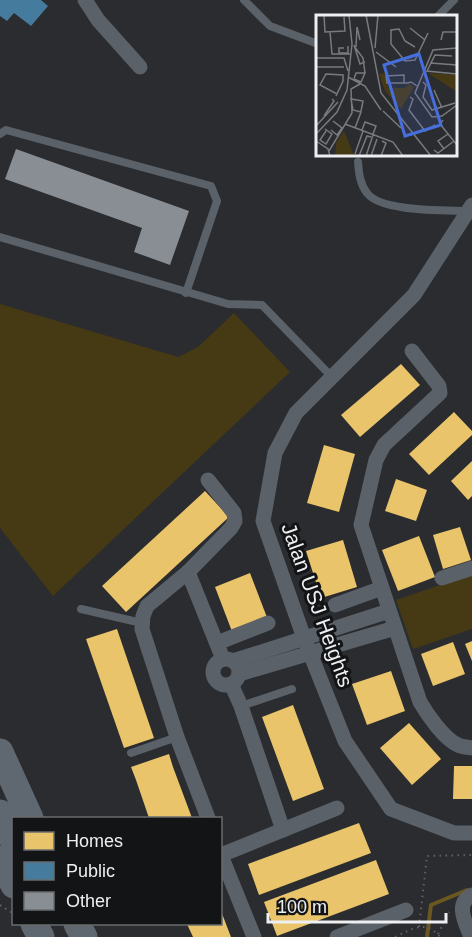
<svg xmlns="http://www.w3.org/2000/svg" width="472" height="937" viewBox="0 0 472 937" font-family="Helvetica,sans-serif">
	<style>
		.green { fill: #463a14 }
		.homes { fill: #e9c46a }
		.public { fill: #457b9d }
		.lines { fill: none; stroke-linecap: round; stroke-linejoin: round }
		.stream { stroke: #6a5820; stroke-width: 4 }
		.building { fill: #898e94 }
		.path { stroke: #60646a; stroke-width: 2; stroke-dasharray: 1.5 4.5; stroke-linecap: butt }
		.lane { stroke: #5a6168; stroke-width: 8 }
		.street { stroke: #5a6168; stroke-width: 15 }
		.highway { stroke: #5f6870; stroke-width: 27 }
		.labels { text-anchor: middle; stroke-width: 6; stroke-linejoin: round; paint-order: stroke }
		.street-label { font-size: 21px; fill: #edeff2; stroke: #131416 }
		.inset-road { fill: none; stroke: #787a7d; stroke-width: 1.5 }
		.view { fill: #476edd; fill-opacity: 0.15; stroke: #476edd; stroke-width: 3 }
		.inset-edge { fill: none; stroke: #edeff2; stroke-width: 3 }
	</style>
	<rect width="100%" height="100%" fill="#2a2c2f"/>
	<g class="green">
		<path d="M0,304L178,357L198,347L234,313L290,372L53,596L0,528Z"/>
		<path d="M472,574V629L413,649L396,600Z"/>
	</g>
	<g class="homes">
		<path d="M401,364L420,385L360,437L341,415Z"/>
		<path d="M454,412L472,431V435L429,475L409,454Z"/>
		<path d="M324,445L355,454L339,512L307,503Z"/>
		<path d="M472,461V496L468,500L451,481Z"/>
		<path d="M396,479L427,490L416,521L385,511Z"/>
		<path d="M205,491L229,517L126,612L102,586Z"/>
		<path d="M460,527L471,560L443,569L433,535Z"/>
		<path d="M419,536L435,577L398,591L382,550Z"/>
		<path d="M343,540L357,587L321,598L306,551Z"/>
		<path d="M250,573L268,620L233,634L215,587Z"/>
		<path d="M117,629L154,738L124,748L86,639Z"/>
		<path d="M472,641V661L465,644Z"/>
		<path d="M453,642L465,674L433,686L421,654Z"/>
		<path d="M391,671L405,711L367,725L352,684Z"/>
		<path d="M293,705L324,789L293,801L262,717Z"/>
		<path d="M409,723L441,759L412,785L380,748Z"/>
		<path d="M169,754L173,767L192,818H149L136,780L131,767Z"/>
		<path d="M454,766H472V799H453Z"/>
		<path d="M359,823L371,853L259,895L248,864Z"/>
		<path d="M376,860L389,894L277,936L264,902Z"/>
		<path d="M221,911L231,937H193L187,924H220Z"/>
	</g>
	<path class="public" d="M0,0H41L48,6L31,26L14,13L7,21L0,16Z"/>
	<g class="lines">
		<path class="stream" d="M427,937L431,905L467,890"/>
	</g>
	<path class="building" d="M16,149L189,211L170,265L134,252L142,228L5,179Z"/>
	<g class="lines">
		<g class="path">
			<path d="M0,905L14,914"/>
			<path d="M419,927L427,856L472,855"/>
			<path d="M438,934L449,912"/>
			<path d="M395,937C413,929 425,919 440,937"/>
		</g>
		<g class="lane">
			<path d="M244,0L270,26L318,44"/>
			<path d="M438,16L454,0"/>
			<path d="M0,134L6,130L211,186L217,201L186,293"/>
			<path d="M358,162C359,174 360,184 367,193C381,212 444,210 468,211"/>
			<path d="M0,237L228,304L262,305L332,377"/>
			<path d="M81,609L142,623"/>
			<path d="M241,706L292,689"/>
			<path d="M131,753L177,737"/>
		</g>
		<g class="street">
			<path d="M85,0L98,20L140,67"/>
			<path d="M472,205L414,295L296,413L275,453L263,521L304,638L345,741L391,809L454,833H472"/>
			<path d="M412,351L439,386L440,393L384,445L376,460L361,525L420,702C427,714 444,739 458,745C462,747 467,747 472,748"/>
			<path d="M188,572L223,659"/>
			<path d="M442,578L472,568"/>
			<path d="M335,605L382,588"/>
			<path d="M217,643L268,623"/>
			<circle cx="226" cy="672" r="13"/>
			<path d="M233,661L389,611"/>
			<path d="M239,674L395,628"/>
			<path d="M231,684L241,706L283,830"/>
			<path d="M208,818L177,737L142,629L143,616L147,606L188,572L231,528L235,521L234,513L208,480"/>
			<path d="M220,853L254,937"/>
			<path d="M221,855L337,808"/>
			<path d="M337,937L406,910"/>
			<path d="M471,937C466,924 454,903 472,895"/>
		</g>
		<g class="highway">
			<path d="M0,752L30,818"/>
			<path d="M0,813L14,842"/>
			<path d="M0,859L14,885"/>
			<path d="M34,924L41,937"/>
			<path d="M77,924L84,937"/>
		</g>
	</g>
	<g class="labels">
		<g class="street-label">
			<text transform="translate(317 605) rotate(70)" y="7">Jalan USJ Heights</text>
		</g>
	</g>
	<g transform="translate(316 15)">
		<rect width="141" height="141" fill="#2a2c2f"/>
		<path d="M70,58L72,73H89L93,69L98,72L85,94L69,76L63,59ZM112,58L141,60V77ZM28,116L38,141H19L20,128Z" fill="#463a14"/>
		<path class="inset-road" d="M8,0L9,17L29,16L28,2M50,0L65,78L115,141M94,13L109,25M14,17L16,39H34M125,25L127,17H141M38,30L44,49L49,47M38,31L47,43L49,58M40,32L41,12L44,25M99,32L89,26L83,14L75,15V29L89,46L99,45L112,18M28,33H23V38H32V31M59,33L62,0M141,33L117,35L99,78L116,102L126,101L141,90M60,37L80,52M136,41L119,40L111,56L141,59M0,43H28L32,56M114,48L141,50M0,52H28M40,58H49L45,67L38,64ZM32,62L49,71L65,95M107,67L110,70L107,82L116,95L139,88M88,68V60L70,61L71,68H92L95,67L101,71M118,75L126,93M20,81L27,66V60L10,59L4,70L21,79M94,82L97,84L93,95L109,116L119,110M67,96L85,113M8,101L18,86L16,84M127,105L124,109L141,130M29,109L77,127L87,141M0,111L22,87M39,113L45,97V96L47,86L35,84L37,95L45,97M9,114L16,119L10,129L4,125L10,116M15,115L21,120L26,113L17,106M46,115L49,107L60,111L57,119M0,119L21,97L31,75L36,29L33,0M0,126L12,134L14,141M128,134L122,126L132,119M118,135L122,138L138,126M13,136L36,98L35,74L44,69M39,139L47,116M43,141L51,121L55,122M50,141L57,120M55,141L61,124M65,141L70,128L66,126"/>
		<path class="view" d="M103,39L125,110L89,121L68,50Z"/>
		<rect width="141" height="141" class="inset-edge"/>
	</g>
	<rect x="12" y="817" width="210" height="108" fill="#131416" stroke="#6a6c6e" stroke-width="1.5"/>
	<rect x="24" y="832" width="30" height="18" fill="#e9c46a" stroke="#6a6c6e" stroke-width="1.5"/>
	<text x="66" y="847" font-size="18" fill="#edeff2">Homes</text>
	<rect x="24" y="862" width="30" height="18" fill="#457b9d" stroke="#6a6c6e" stroke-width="1.5"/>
	<text x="66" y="877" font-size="18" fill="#edeff2">Public</text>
	<rect x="24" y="892" width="30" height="18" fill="#898e94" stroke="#6a6c6e" stroke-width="1.5"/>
	<text x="66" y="907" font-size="18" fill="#edeff2">Other</text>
	<path d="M268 913v9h178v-9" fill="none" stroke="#edeff2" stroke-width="3"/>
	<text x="277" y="913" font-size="18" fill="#edeff2" stroke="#131416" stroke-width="4.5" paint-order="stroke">100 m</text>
</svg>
